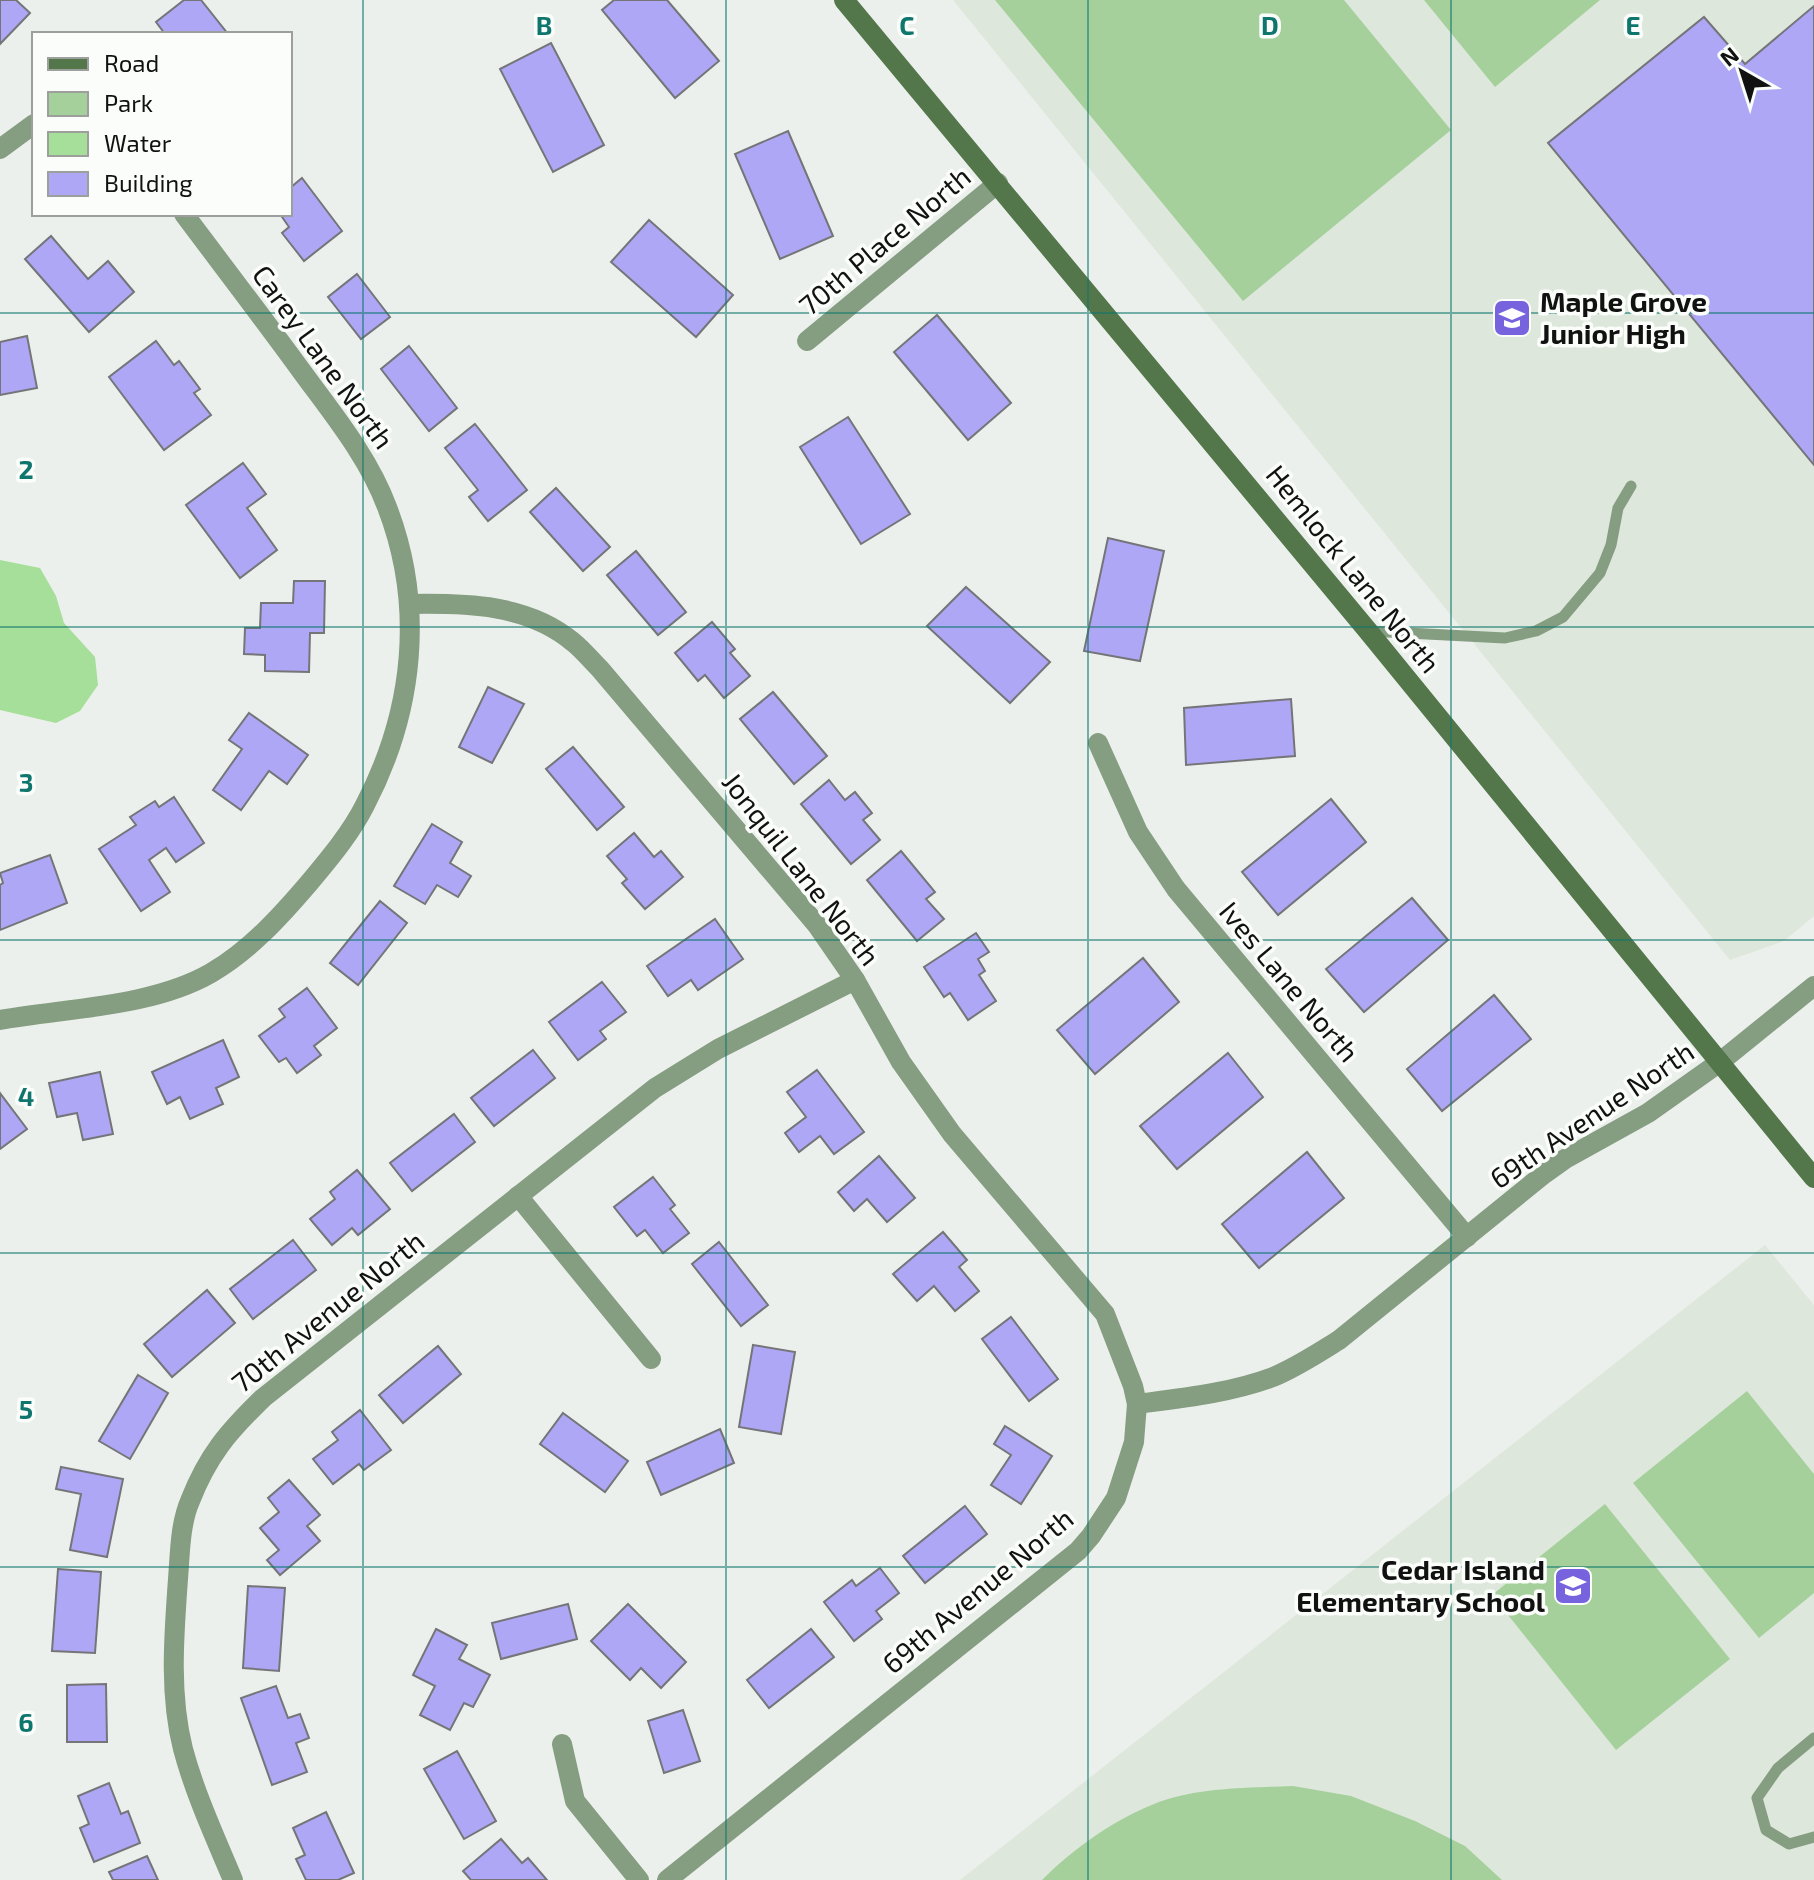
<svg xmlns="http://www.w3.org/2000/svg" width="1814" height="1880" viewBox="0 0 1814 1880" font-family="'Exo 2',sans-serif">
	<style>
		.built { fill: #dee7dc }
		.green { fill: #a5d09c }
		.water { fill: #a5df99 }
		.building { fill: #aea7f6; stroke: #757579; stroke-width: 2 }
		.lines { fill: none; stroke-linecap: round; stroke-linejoin: round }
		.service { stroke: #859d80; stroke-width: 11 }
		.minor { stroke: #859d80; stroke-width: 20 }
		.tertiary { stroke: #859d80; stroke-width: 20 }
		.secondary { stroke: #53764b; stroke-width: 20 }
		.grid { fill: none; stroke: #0f766e; stroke-width: 2; stroke-opacity: 0.55 }
		.labels { text-anchor: middle; stroke-width: 7; stroke-linejoin: round; paint-order: stroke }
		.street-label { font-size: 28px; fill: #101110; stroke: #fafdf9 }
		.poi-label { font-size: 28px; font-weight: bold; fill: #101110; stroke: #fafdf9; text-anchor: start }
		.grid-label { font-size: 26px; text-anchor: middle; font-weight: bold; fill: #0f766e; stroke: #fafdf9; stroke-width: 7; stroke-linejoin: round; paint-order: stroke }
	</style>
	<rect width="100%" height="100%" fill="#ecf0ec"/>
	<g class="built">
		<path d="M953,0H1814V916L1784,941L1730,960Z"/>
		<path d="M1765,1245L1814,1305V1880H960Z"/>
	</g>
	<g class="green">
		<path d="M995,0H1344L1451,130L1243,301Z"/>
		<path d="M1424,0H1600L1495,87Z"/>
		<path d="M1747,1391L1814,1474V1593L1759,1638L1633,1483Z"/>
		<path d="M1605,1504L1730,1659L1616,1750L1492,1595Z"/>
		<path d="M1293,1786L1351,1796L1415,1821L1465,1846L1502,1880H1042C1074,1848 1116,1818 1159,1802C1201,1787 1249,1788 1293,1786Z"/>
	</g>
	<path class="water" d="M0,560L40,568L56,596L64,623L95,657L98,685L80,711L56,723L0,710Z"/>
	<g class="building">
		<path d="M0,0H16L30,13L0,44Z"/>
		<path d="M184,0H201L228,34H165L156,22Z"/>
		<path d="M614,0H667L719,61L675,98L602,10Z"/>
		<path d="M1814,6V465L1548,143L1704,17L1745,64Z"/>
		<path d="M551,43L604,145L553,172L500,69Z"/>
		<path d="M788,131L833,236L780,259L735,154Z"/>
		<path d="M302,178L342,231L304,261L282,233L289,227L280,214H290V188Z"/>
		<path d="M649,220L733,295L696,337L611,262Z"/>
		<path d="M51,236L88,279L108,261L134,292L89,332L25,259Z"/>
		<path d="M357,274L390,317L361,339L328,297Z"/>
		<path d="M937,315L1011,403L968,440L894,352Z"/>
		<path d="M27,336L37,388L0,395V342Z"/>
		<path d="M156,341L174,365L179,361L200,389L194,393L211,415L164,450L109,377Z"/>
		<path d="M409,346L457,408L429,431L381,369Z"/>
		<path d="M848,417L910,514L861,544L800,447Z"/>
		<path d="M475,424L527,490L488,521L469,497L478,490L445,448Z"/>
		<path d="M243,463L266,494L247,508L277,550L240,578L186,505Z"/>
		<path d="M556,488L610,547L583,571L530,512Z"/>
		<path d="M1108,538L1164,551L1140,661L1084,651Z"/>
		<path d="M636,551L686,612L658,635L607,575Z"/>
		<path d="M294,581H325L324,633H310L309,672L265,671V655L244,654L245,628H260L261,603H293Z"/>
		<path d="M966,587L1050,662L1010,703L927,626Z"/>
		<path d="M712,622L735,649L730,653L750,676L724,698L705,675L698,681L675,653Z"/>
		<path d="M488,687L524,704L492,763L459,747Z"/>
		<path d="M773,692L827,756L794,784L740,719Z"/>
		<path d="M1291,699L1295,756L1186,765L1184,708Z"/>
		<path d="M249,713L308,755L287,784L269,771L241,810L213,790L242,749L229,740Z"/>
		<path d="M573,747L624,807L597,830L546,769Z"/>
		<path d="M829,780L845,800L855,792L872,813L863,820L880,840L851,864L801,804Z"/>
		<path d="M174,797L204,843L176,862L166,848L149,860L170,892L141,911L99,849L136,825L130,817L155,801L159,807Z"/>
		<path d="M1331,799L1366,842L1278,915L1242,872Z"/>
		<path d="M432,824L462,842L450,863L471,876L458,897L437,885L425,904L394,886Z"/>
		<path d="M634,833L654,857L661,851L683,877L645,909L622,883L627,879L607,856Z"/>
		<path d="M901,851L935,892L926,899L944,919L917,941L867,880Z"/>
		<path d="M50,855L67,903L0,930V885L3,883L0,873Z"/>
		<path d="M1412,898L1448,940L1364,1012L1326,969Z"/>
		<path d="M380,901L407,923L358,985L330,963Z"/>
		<path d="M715,919L743,959L698,990L691,980L668,996L647,966Z"/>
		<path d="M976,933L989,952L978,959L985,971L979,975L996,1001L968,1020L950,993L944,997L924,967Z"/>
		<path d="M1143,958L1179,1002L1095,1074L1057,1030Z"/>
		<path d="M602,982L626,1012L600,1031L606,1039L578,1060L549,1022Z"/>
		<path d="M307,988L337,1028L314,1046L321,1055L297,1073L286,1058L279,1062L259,1036L285,1017L279,1009Z"/>
		<path d="M1494,995L1531,1039L1442,1111L1407,1069Z"/>
		<path d="M223,1040L239,1077L216,1088L223,1104L190,1119L180,1097L167,1104L152,1072Z"/>
		<path d="M533,1050L555,1078L494,1126L471,1098Z"/>
		<path d="M1228,1053L1263,1097L1177,1169L1140,1126Z"/>
		<path d="M817,1070L864,1132L834,1154L820,1136L799,1152L785,1133L806,1117L787,1092Z"/>
		<path d="M100,1072L113,1134L83,1140L77,1113L57,1117L49,1083Z"/>
		<path d="M0,1093L27,1129L0,1149Z"/>
		<path d="M454,1114L475,1142L412,1191L390,1163Z"/>
		<path d="M1307,1152L1344,1198L1259,1268L1222,1224Z"/>
		<path d="M879,1156L915,1198L887,1222L867,1199L854,1211L838,1192Z"/>
		<path d="M357,1170L390,1209L358,1235L352,1228L332,1245L310,1219L335,1199L330,1192Z"/>
		<path d="M653,1177L675,1205L670,1209L689,1233L663,1253L645,1230L637,1236L614,1207Z"/>
		<path d="M943,1232L967,1260L959,1267L979,1291L955,1311L934,1286L917,1301L893,1274Z"/>
		<path d="M293,1240L316,1270L253,1319L230,1289Z"/>
		<path d="M719,1242L768,1305L741,1326L692,1264Z"/>
		<path d="M207,1290L235,1323L172,1377L144,1344Z"/>
		<path d="M1011,1317L1058,1379L1029,1401L982,1339Z"/>
		<path d="M753,1345L795,1352L781,1434L739,1427Z"/>
		<path d="M438,1346L461,1374L403,1423L379,1395Z"/>
		<path d="M138,1375L168,1393L130,1459L99,1441Z"/>
		<path d="M360,1410L391,1450L364,1470L359,1464L333,1484L313,1459L338,1440L332,1432Z"/>
		<path d="M563,1413L628,1461L605,1492L540,1444Z"/>
		<path d="M1005,1426L1052,1456L1021,1504L991,1485L1011,1455L994,1444Z"/>
		<path d="M720,1429L734,1463L661,1495L647,1462Z"/>
		<path d="M61,1467L123,1479L107,1557L70,1550L81,1494L56,1489Z"/>
		<path d="M289,1480L320,1515L307,1526L320,1541L280,1575L267,1560L279,1550L260,1528L279,1512L268,1498Z"/>
		<path d="M965,1506L987,1534L925,1583L903,1556Z"/>
		<path d="M880,1568L899,1593L876,1611L882,1619L854,1641L824,1602L852,1580L856,1586Z"/>
		<path d="M58,1569L101,1572L95,1653L52,1651Z"/>
		<path d="M248,1586L285,1588L279,1671L243,1668Z"/>
		<path d="M568,1604L577,1639L501,1659L492,1623Z"/>
		<path d="M628,1604L686,1662L661,1688L641,1668L630,1680L591,1641Z"/>
		<path d="M436,1629L467,1645L459,1659L490,1675L473,1707L464,1703L450,1730L420,1715L435,1686L413,1675Z"/>
		<path d="M811,1629L834,1657L769,1708L747,1680Z"/>
		<path d="M106,1684L107,1742H67V1685Z"/>
		<path d="M276,1686L288,1718L300,1714L309,1738L296,1743L307,1772L272,1785L241,1698Z"/>
		<path d="M683,1710L700,1761L664,1773L648,1721Z"/>
		<path d="M457,1751L496,1821L464,1839L424,1769Z"/>
		<path d="M109,1783L121,1814L128,1811L140,1843L94,1862L80,1828L89,1824L78,1796Z"/>
		<path d="M326,1812L354,1873L338,1880H306L296,1859L305,1855L293,1828Z"/>
		<path d="M501,1839L522,1863L528,1858L547,1880H471L463,1871Z"/>
		<path d="M147,1856L158,1880H113L109,1872Z"/>
	</g>
	<g class="lines">
		<g class="service">
			<path d="M1368,631L1505,638L1536,631L1563,617L1600,573L1611,545L1618,508L1631,486"/>
			<path d="M1814,1738L1778,1768L1757,1798L1766,1830L1789,1844L1814,1837"/>
		</g>
		<g class="minor">
			<path d="M0,149L34,124"/>
			<path d="M807,341L998,183"/>
			<path d="M410,604C466,603 528,604 573,642C583,650 591,660 600,669L817,925L855,980L901,1062L952,1134L1105,1314L1133,1386L1137,1404L1134,1442L1116,1498L1091,1536L1078,1551L667,1880"/>
			<path d="M1098,743L1138,832L1176,889L1467,1237"/>
			<path d="M0,1020C67,1008 152,1007 211,973C250,950 280,917 309,883C329,859 351,833 365,805C414,711 425,606 387,507C368,456 332,413 300,369C262,317 223,266 184,214"/>
			<path d="M518,1196L651,1359"/>
			<path d="M1137,1404C1183,1398 1230,1393 1273,1377C1297,1367 1318,1353 1339,1340L1544,1174L1565,1159L1648,1113L1720,1062"/>
			<path d="M562,1744L575,1801L639,1880"/>
			<path d="M233,1880C215,1837 195,1794 183,1749C169,1694 174,1635 178,1579C180,1554 180,1524 190,1501C208,1455 228,1432 263,1398L655,1088L718,1049L855,980"/>
		</g>
		<path class="tertiary" d="M1720,1062L1814,986"/>
		<path class="secondary" d="M844,0L1368,631L1814,1178"/>
	</g>
	<path class="grid" d="M363,0V1880M726,0V1880M1088,0V1880M1451,0V1880M0,313H1814M0,627H1814M0,940H1814M0,1253H1814M0,1567H1814"/>
	<defs>
		<symbol id="school-square" viewBox="-11 -11 22 22"><rect x="-9" y="-9" width="18" height="18" rx="4" fill="#7863de" stroke="#fafdf9"/><path d="M0-5L7-2L0 1L-7-2ZM-4 1L0 2.5L4 1V4Q0 6-4 4Z" fill="#fff"/></symbol>
	</defs>
	<g fill-rule="evenodd">
		<use href="#school-square" x="1490" y="296" width="44" height="44"/>
		<use href="#school-square" x="1551" y="1564" width="44" height="44"/>
	</g>
	<g class="labels">
		<g class="street-label">
			<text transform="translate(885 241) rotate(-40)" y="10">70th Place North</text>
			<text transform="translate(323 357) rotate(54)" y="10">Carey Lane North</text>
			<text transform="translate(1353 569) rotate(51)" y="10">Hemlock Lane North</text>
			<text transform="translate(801 869) rotate(52)" y="10">Jonquil Lane North</text>
			<text transform="translate(1289 982) rotate(50)" y="10">Ives Lane North</text>
			<text transform="translate(1592 1115) rotate(-34)" y="10">69th Avenue North</text>
			<text transform="translate(328 1312) rotate(-39)" y="10">70th Avenue North</text>
			<text transform="translate(978 1591) rotate(-40)" y="10">69th Avenue North</text>
		</g>
		<g class="poi-label">
			<text x="1540" y="312">Maple Grove<tspan x="1540" dy="32">Junior High</tspan></text>
			<text x="1545" y="1580" text-anchor="end">Cedar Island<tspan x="1545" dy="32">Elementary School</tspan></text>
		</g>
	</g>
	<g class="grid-label">
		<text x="544" y="35">B</text>
		<text x="907" y="35">C</text>
		<text x="1270" y="35">D</text>
		<text x="1633" y="35">E</text>
		<text x="26" y="479">2</text>
		<text x="26" y="792">3</text>
		<text x="26" y="1106">4</text>
		<text x="26" y="1419">5</text>
		<text x="26" y="1732">6</text>
	</g>
	<rect x="32" y="32" width="260" height="184" fill="#fafdf9" stroke="#9c9f9c" stroke-width="2"/>
	<rect x="48" y="58" width="40" height="12" fill="#53764b" stroke="#9c9f9c" stroke-width="2"/>
	<text x="104" y="72" font-size="24" fill="#101110">Road</text>
	<rect x="48" y="92" width="40" height="24" fill="#a5d09c" stroke="#9c9f9c" stroke-width="2"/>
	<text x="104" y="112" font-size="24" fill="#101110">Park</text>
	<rect x="48" y="132" width="40" height="24" fill="#a5df99" stroke="#9c9f9c" stroke-width="2"/>
	<text x="104" y="152" font-size="24" fill="#101110">Water</text>
	<rect x="48" y="172" width="40" height="24" fill="#aea7f6" stroke="#9c9f9c" stroke-width="2"/>
	<text x="104" y="192" font-size="24" fill="#101110">Building</text>
	<g transform="translate(1742 72) rotate(321)" stroke="#fafdf9" stroke-width="6" paint-order="stroke">
	<path d="M0-6L14 30L0 20L-14 30Z" fill="#101110"/>
	<text y="-12" font-size="22" font-weight="bold" text-anchor="middle" fill="#101110">N</text>
	</g>
</svg>
